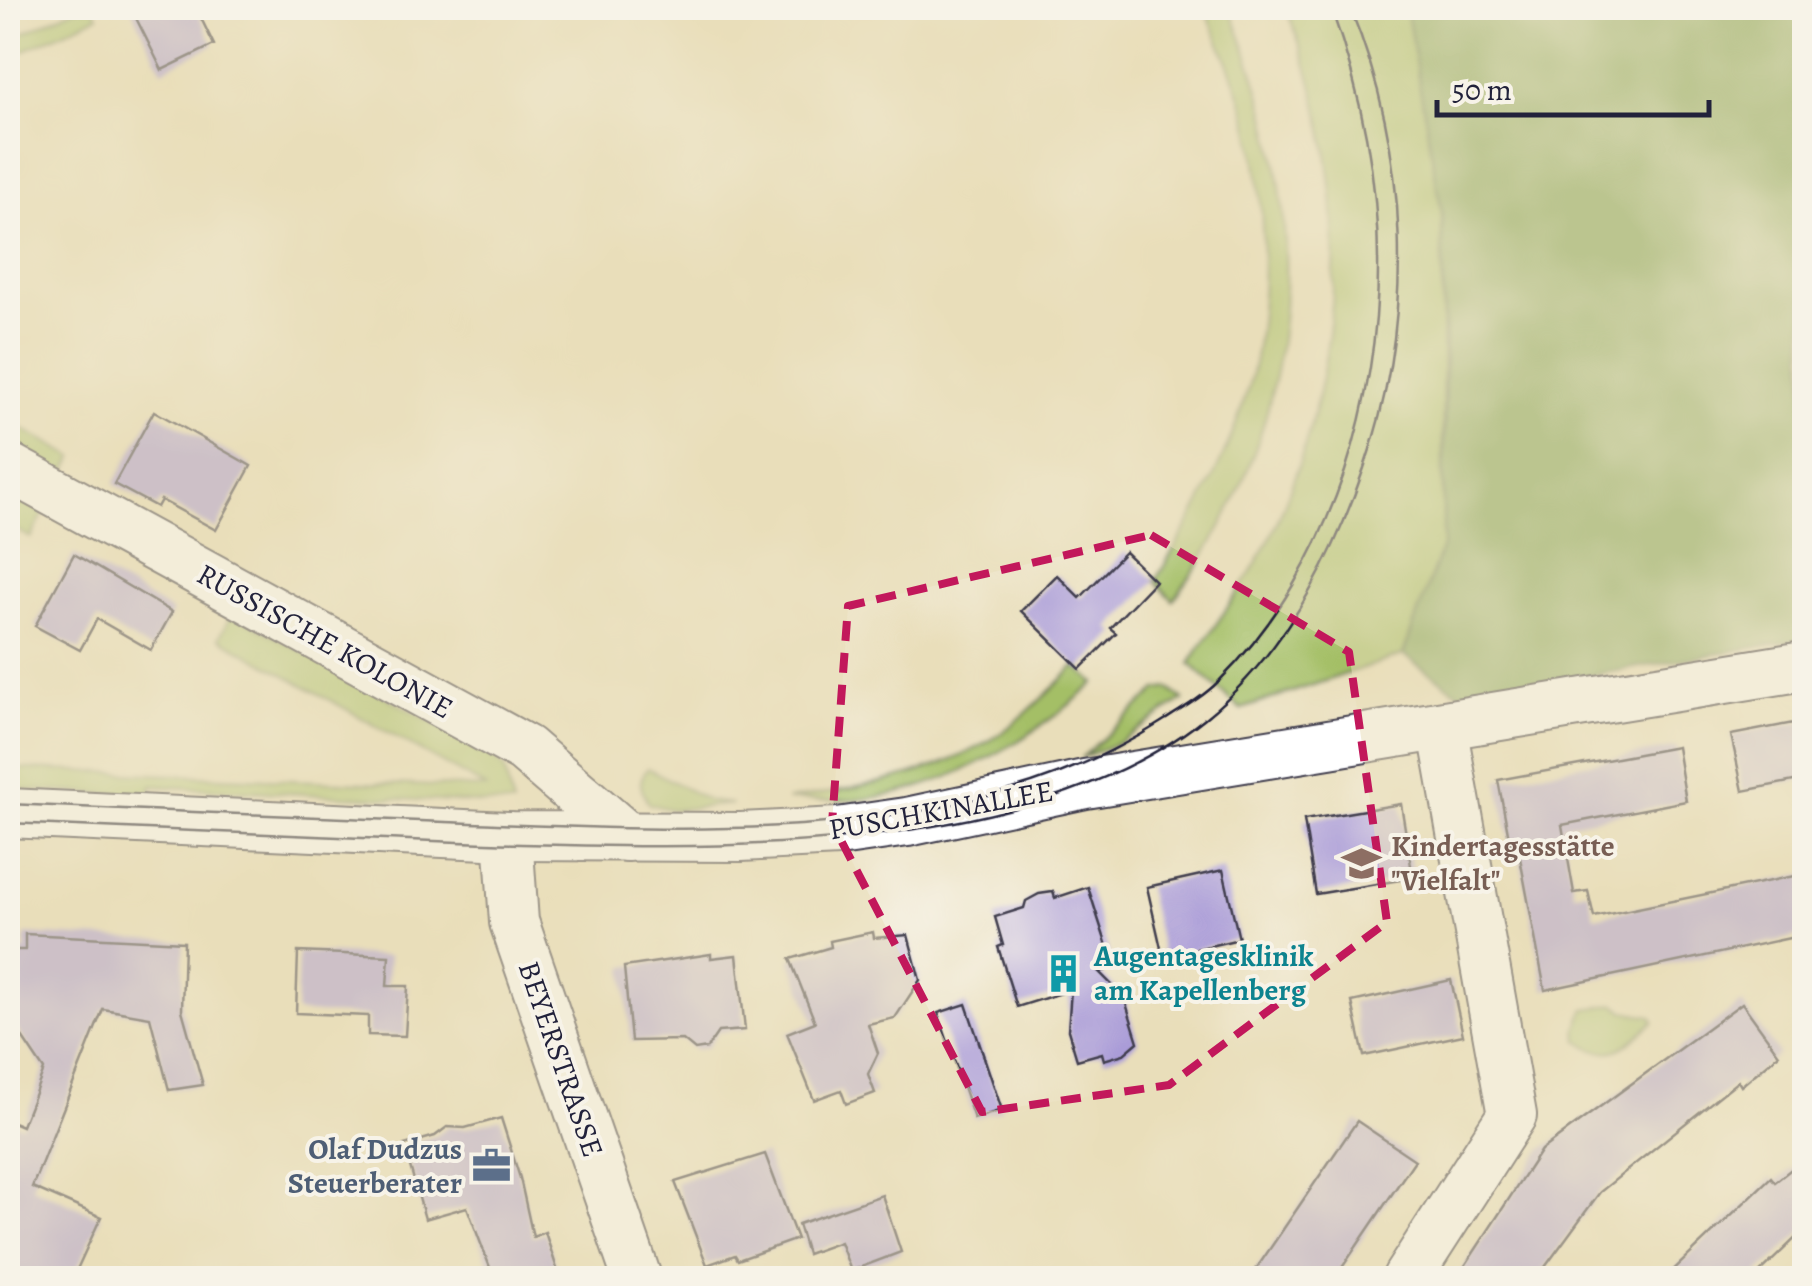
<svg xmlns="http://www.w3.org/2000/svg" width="1812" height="1286" viewBox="0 0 1812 1286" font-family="Alegreya,serif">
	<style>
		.green { fill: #a4bf66; stroke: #637050; stroke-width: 2.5 }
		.forest { fill: #83a65b; stroke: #52644b; stroke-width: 2.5 }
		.building { fill: #aa9cd8 }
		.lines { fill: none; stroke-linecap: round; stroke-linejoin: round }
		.minor-casing { stroke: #403e4e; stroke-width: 52 }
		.minor { stroke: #fff; stroke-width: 48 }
		.tram { stroke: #22223b; stroke-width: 2.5 }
		.marked { fill: none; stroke: #c2185b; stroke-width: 8; stroke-dasharray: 20 12; stroke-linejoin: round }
		.labels { text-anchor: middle; stroke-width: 8; stroke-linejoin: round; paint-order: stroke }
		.street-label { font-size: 30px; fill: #22223b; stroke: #f7f3e8 }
		.education-label { font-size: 30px; font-weight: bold; fill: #785e54; stroke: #f7f3e8; text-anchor: start }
		.culture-label { font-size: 30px; font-weight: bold; fill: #0d838f; stroke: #f7f3e8; text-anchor: start }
		.service-label { font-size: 30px; font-weight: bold; fill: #4e5e75; stroke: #f7f3e8; text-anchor: end }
	</style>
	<rect width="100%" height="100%" fill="#f7f3e8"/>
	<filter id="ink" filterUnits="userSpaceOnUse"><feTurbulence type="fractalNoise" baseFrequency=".01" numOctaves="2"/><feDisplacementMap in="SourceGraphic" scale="20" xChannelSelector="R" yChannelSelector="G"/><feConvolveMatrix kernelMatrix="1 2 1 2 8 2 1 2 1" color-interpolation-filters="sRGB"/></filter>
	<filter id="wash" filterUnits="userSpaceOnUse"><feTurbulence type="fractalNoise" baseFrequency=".0048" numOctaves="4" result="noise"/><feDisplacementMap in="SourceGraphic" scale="40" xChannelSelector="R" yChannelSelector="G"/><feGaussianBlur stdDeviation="2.25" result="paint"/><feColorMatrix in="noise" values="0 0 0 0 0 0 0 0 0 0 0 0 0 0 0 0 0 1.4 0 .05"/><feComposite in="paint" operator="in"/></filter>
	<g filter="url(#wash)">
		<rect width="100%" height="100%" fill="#e9deba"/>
		<g class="green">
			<path d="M76,8H94L98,16L8,58V40Z"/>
			<path d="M1204,8H1229C1315,204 1308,426 1173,600L1155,581C1193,519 1228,458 1248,388C1269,316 1266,203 1250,129C1240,87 1222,47 1204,8Z"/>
			<path d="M1286,8H1406L1410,15L1442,215L1443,544L1403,655L1241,709L1190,664C1217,620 1254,575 1275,527C1348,358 1356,178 1286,8Z"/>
			<path d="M8,421L74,457L61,481L8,452Z"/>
			<path d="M8,490L45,511L31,538L8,525Z"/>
			<path d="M232,613L490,754L504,768L513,805L152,786L150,796L8,789V768L487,788L219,638Z"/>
			<path d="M1076,666L1095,683C1030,741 944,792 855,800C833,802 809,800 786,800C854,789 935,776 994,738C1024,718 1050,690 1076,666Z"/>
			<path d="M1168,688L1183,700L1120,742L1081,758L1157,690Z"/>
			<path d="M648,768L709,801L732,804L673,810L649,804C641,790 636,781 648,768Z"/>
			<path d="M1616,1004L1624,1011L1652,1016L1654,1022C1624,1045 1616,1065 1578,1041L1577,1029L1585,1009Z"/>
		</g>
		<path class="forest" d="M1406,8H1804V639L1465,697L1403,655L1443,544L1445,361L1442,214Z"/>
		<g id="blocks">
			<g class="building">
				<path d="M131,8H196L214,45L162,70Z"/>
				<path d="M154,411L251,466L216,530L161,500L157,507L114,484Z"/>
				<path d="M1125,552L1155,581L1110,628L1116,633L1080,669L1021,611L1057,575L1080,598Z"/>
				<path d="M74,554L172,612L151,650L97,619L80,650L35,626Z"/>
				<path d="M1804,721V779L1743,791L1731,735Z"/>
				<path d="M1677,747L1686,801L1562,825L1574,893L1588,891L1594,917L1804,874V935L1545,990L1520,858L1513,859L1498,780Z"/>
				<path d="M1401,804L1413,878L1316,894L1304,820Z"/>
				<path d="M1223,870L1239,939L1163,957L1147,887Z"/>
				<path d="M1088,887L1114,968L1099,972L1124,997L1138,1042L1124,1054L1104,1060L1102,1053L1077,1060L1068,1030L1071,990L1017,1007L998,947L1003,945L995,917L1024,908L1026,901L1039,894L1053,892L1055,898Z"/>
				<path d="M873,932L874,938L908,935L920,980L895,1018L868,1024L878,1053L868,1074L875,1093L846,1104L841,1090L814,1100L787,1033L815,1022L790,959L831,947L830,941Z"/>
				<path d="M25,934L184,942L182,1010L203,1085L169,1090L150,1017L103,1009L32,1187L101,1217L73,1278H8V1120L22,1126L44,1070L8,1016V950H25Z"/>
				<path d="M298,952L389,956L387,986H408L405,1036L368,1035V1016L296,1013Z"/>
				<path d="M711,954V958L737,955L745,1030L718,1032L707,1048L695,1050L683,1040L631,1041L624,967Z"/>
				<path d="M1451,980L1463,1035L1364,1056L1352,1002Z"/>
				<path d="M1742,1003L1779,1054L1741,1086L1738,1081L1600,1192L1537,1278H1457L1541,1150Z"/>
				<path d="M966,1004L1002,1110L974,1119L938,1013Z"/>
				<path d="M501,1118L520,1178L533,1237L545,1232L560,1278H494L467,1207L425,1219L404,1145L435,1136L447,1127L465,1128Z"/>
				<path d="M1357,1121L1415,1160L1335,1278H1250Z"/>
				<path d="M765,1154L797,1239L738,1260L735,1255L707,1265L675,1182Z"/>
				<path d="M1804,1159V1230L1754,1278H1665L1771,1177L1775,1182Z"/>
				<path d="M882,1195L901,1252L851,1271L840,1242L807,1254L798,1224Z"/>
			</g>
		</g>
	</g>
	<g filter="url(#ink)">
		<use href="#blocks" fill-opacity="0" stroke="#403e4e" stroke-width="2.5"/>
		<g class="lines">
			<defs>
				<g id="minor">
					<path d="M8,467L525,749L627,837"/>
					<path d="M8,813L508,836L741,837L838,832L907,822L1085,784L1804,666"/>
					<path d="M508,836L514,922L637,1278"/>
					<path d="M1407,1278L1512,1115L1442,726"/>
				</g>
			</defs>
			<use href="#minor" class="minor-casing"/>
			<use href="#minor" class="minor"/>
			<g class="tram">
				<path d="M8,804C162,811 317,817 471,823C696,831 966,849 1163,721C1182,709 1203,697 1219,681C1277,624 1319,548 1345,471C1396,315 1386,161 1331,8"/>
				<path d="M8,823C158,829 308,837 458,842C680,849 1022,865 1205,718C1283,655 1332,562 1364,468C1415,321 1410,152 1350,8"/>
			</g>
		</g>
	</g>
	<path d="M0 0H1812V1286H0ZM1151,535L1349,652L1387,922L1169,1085L982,1112L832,823L848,606Z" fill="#e9deba" fill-opacity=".55" fill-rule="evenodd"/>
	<path class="marked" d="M1151,535L1349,652L1387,922L1169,1085L982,1112L832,823L848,606Z"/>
	<defs>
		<symbol id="school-bare" viewBox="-9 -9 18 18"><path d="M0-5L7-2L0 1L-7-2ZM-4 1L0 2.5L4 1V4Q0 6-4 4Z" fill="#8d6e63" stroke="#f7f3e8" stroke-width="2.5" paint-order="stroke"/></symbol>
		<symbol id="building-bare" viewBox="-9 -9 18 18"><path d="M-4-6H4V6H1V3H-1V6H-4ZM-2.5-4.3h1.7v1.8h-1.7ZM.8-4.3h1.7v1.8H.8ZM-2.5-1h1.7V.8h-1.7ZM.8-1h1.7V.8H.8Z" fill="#0f9aa8" stroke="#f7f3e8" stroke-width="2.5" paint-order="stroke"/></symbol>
		<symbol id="office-bare" viewBox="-9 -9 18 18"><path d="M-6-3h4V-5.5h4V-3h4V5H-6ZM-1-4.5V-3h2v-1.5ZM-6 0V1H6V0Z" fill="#5c6f8a" stroke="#f7f3e8" stroke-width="2.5" paint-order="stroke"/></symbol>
	</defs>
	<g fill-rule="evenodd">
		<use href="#school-bare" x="1334" y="836" width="55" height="55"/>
		<use href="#building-bare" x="1036" y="946" width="55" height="55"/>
		<use href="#office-bare" x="464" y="1138" width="55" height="55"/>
	</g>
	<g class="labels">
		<g class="street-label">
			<text transform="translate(325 641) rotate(29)" y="10">RUSSISCHE KOLONIE</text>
			<text transform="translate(941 810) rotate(-10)" y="10">PUSCHKINALLEE</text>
			<text transform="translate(561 1059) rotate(71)" y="10">BEYERSTRASSE</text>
		</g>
		<g class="education-label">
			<text x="1391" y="856">Kindertagesstätte<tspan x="1391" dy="34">"Vielfalt"</tspan></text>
		</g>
		<g class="culture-label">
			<text x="1094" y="966">Augentagesklinik<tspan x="1094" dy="34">am Kapellenberg</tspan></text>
		</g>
		<g class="service-label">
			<text x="462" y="1159">Olaf Dudzus<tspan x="462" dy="34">Steuerberater</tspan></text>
		</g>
	</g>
	<rect width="1812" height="1286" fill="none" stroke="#f7f3e8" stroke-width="40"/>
	<path d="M1437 100v15h272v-15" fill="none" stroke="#22223b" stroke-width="5"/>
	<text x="1452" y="100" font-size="30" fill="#22223b" stroke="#f7f3e8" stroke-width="8" paint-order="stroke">50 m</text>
</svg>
